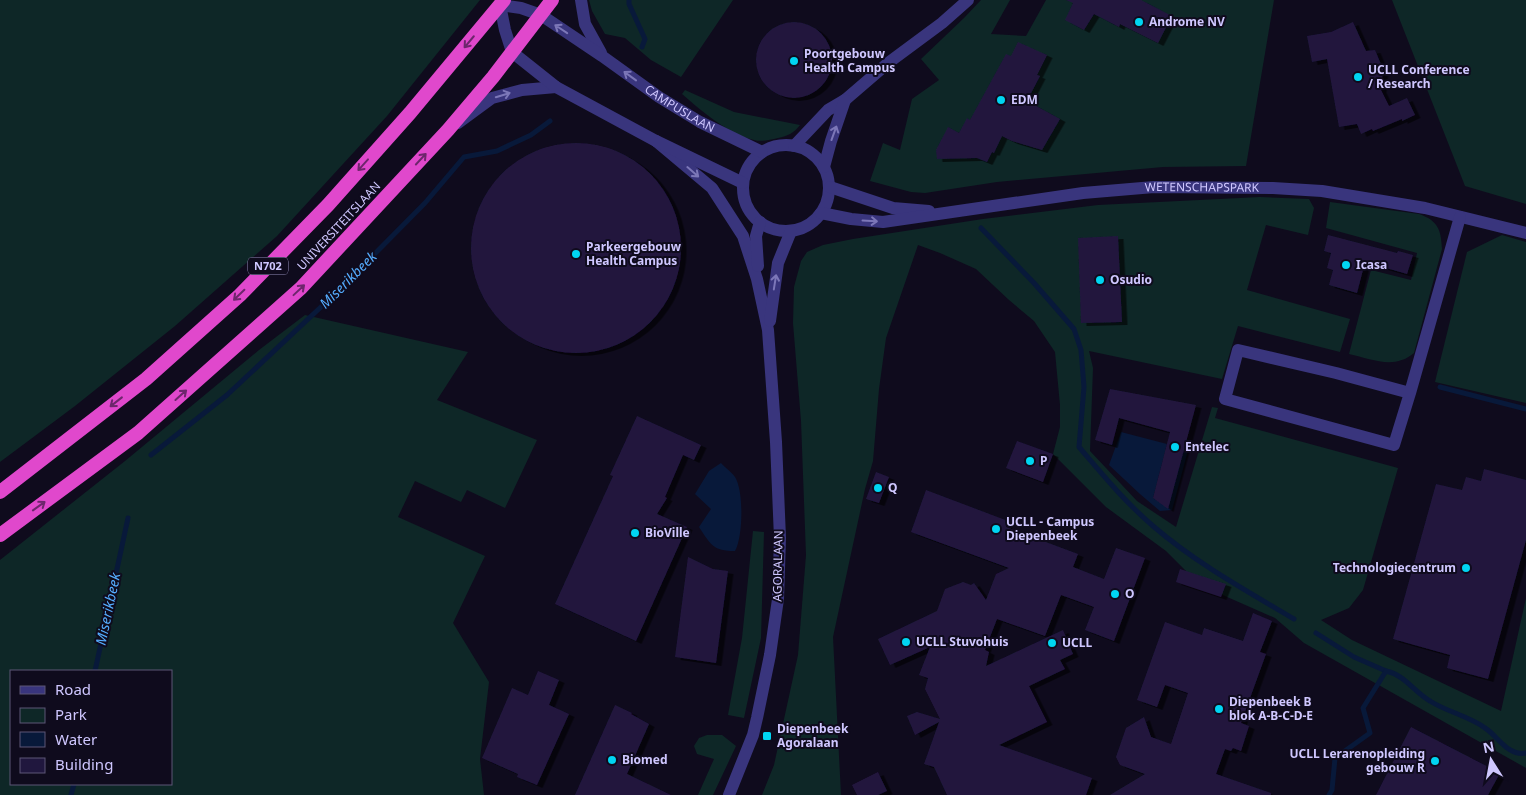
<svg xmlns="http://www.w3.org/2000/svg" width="1526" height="795" viewBox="0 0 1526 795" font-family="'Noto Sans',sans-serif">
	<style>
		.green { fill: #0e2727; fill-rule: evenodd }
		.water { fill: #08193a }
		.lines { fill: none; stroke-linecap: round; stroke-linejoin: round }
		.stream { stroke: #08193a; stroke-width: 5 }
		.building { fill: #20173e; filter: url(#shadow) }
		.minor { stroke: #39357d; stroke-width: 12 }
		.trunk { stroke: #e048cc; stroke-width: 14 }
		.oneway { stroke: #7c77b8 }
		.oneway2 { stroke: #6d266c }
		.poi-dot { fill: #00d5f2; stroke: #0f0b1d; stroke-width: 2 }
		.labels { text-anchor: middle; stroke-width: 4; stroke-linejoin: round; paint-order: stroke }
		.shield { fill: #0f0b1d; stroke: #958fbb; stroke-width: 1 }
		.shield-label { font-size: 11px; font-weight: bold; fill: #cfc7ff }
		.poi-label { font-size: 12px; font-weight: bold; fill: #cfc7ff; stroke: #0f0b1d; text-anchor: start }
		.street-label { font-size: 12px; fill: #cfc7ff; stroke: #0f0b1d }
		.water-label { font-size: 14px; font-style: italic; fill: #55adff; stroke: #0f0b1d }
	</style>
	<defs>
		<filter id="shadow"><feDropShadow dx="5.5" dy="3" stdDeviation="0" flood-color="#0009"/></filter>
	</defs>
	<rect width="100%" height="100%" fill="#0f0b1d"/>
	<g class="green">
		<path d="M0,0H480L387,116L277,236L175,326L75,406L0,462Z"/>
		<path d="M589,0H733L681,77L651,60L625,38L605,34L592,11Z"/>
		<path d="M981,0H1010L991,34L1026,36L1046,0H1274L1246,166L1163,167L997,182L925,193L911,192L870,181L883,143L900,150L912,99L939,80L921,59L964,18Z"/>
		<path d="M1392,0H1526V204L1465,186Z"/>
		<path d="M685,90L734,112L800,125C794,133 788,136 778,138C770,140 762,142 754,140C730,135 700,110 682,94Z"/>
		<path d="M1260,197L1309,199L1314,208L1308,235L1266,225L1247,290L1350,319L1340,352L1238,326L1222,379L1089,351L1093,368L1090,451L1137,501L1176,527L1212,407L1218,408L1215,418L1398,468L1363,590L1349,608L1321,620L1352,640L1501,711L1526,598V768L1304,643L1275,618L1200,585L1166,551L1106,507L1053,454L1060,427V405L1055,352L1034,321L1009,300L976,269L940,253L918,245L886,338L879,389L873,461L865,489L833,637L841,795H762L774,765L798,655L806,555L801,421L793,323L794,287L801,261L807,252L823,245L853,239L983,219L1098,205Z"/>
		<path d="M1330,202L1419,214C1438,221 1441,229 1442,249L1414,353C1394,370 1372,359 1349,354L1371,270L1411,280L1417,253L1326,228Z"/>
		<path d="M1502,235L1526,242V403L1435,382L1467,252Z"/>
		<path d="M305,315L468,352L437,400L537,440L505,508L467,490L461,502L415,481L398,517L485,556L453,623L489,682L480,759L484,795H0V560L125,461L259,350ZM171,671V784H11V671Z"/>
		<path d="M753,531L764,532L761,638L744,718L728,715L742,638Z"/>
		<path d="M707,735H722L736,746L713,795H698L714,759L697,754L694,746L699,738Z"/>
	</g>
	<g class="water">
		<path d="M1121,432L1167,444L1153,498L1168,508L1184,449L1188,450L1172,510L1160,511L1140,494L1109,465Z"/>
		<path d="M721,463C725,468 732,472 735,477C744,491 743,537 735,551C713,551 711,545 699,527L711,509L695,494L709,471Z"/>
	</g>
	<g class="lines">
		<g class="stream">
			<path d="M629,0V4L645,39L642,47"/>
			<path d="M981,228L1034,283L1074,329L1081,350L1084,387L1079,447C1103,475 1125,502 1153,526C1196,563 1245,590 1294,619"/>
			<path d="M1440,387L1526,409"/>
			<path d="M151,455L227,395L338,291L425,203L464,157L497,151L531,135L550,121"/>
			<path d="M1316,633L1354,657L1386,671"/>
			<path d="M95,671L128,518"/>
			<path d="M71,795L74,784"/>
			<path d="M1329,795L1332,790L1335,758L1370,733L1363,708L1386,671C1405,675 1414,692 1430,701C1447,712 1469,716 1485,728C1498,736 1508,757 1526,753"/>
		</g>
	</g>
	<g class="building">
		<path d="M1066,0H1141L1172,16L1158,43L1120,24L1119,27L1094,14L1084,30L1065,20L1073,3Z"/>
		<circle cx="794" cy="60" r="38"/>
		<path d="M1353,22L1366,51L1375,50L1383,69L1381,90L1389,106L1407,98L1415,115L1402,121V119L1373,131L1372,129L1361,134L1357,124L1339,127L1327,59L1312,62L1307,36L1331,32Z"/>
		<path d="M1018,42L1047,55L1037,75L1040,76L1027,101L1060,119L1042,150L1012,141L1002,136L994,153L992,152L987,162L977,158L937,159L936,150L948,127L959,133L967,118L970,120L1006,54L1011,56Z"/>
		<circle cx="576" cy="248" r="105"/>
		<path d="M1328,235L1397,253L1398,251L1413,255L1407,274L1365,262L1357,293L1329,285L1333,270L1327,268L1331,253L1324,251Z"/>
		<path d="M1118,236L1122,322L1081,323L1078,238Z"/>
		<path d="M1110,389L1196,405L1168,509L1153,498L1170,432L1119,418L1112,445L1095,440Z"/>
		<path d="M637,416L701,445L694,460L683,455L665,497L667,498L657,514L687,527L636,641L555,604L613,476L610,475Z"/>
		<path d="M1017,441L1053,454L1043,482L1006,468Z"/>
		<path d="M1484,469L1526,480V540L1488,679L1447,668L1450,655L1393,639L1436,484L1462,490L1466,477L1481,481Z"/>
		<path d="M876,472L889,477L879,503L866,499Z"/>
		<path d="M926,490L1008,521L1006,527L1078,554L1073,567L1104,579L1116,548L1145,558L1114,641L1085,630L1094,607L1061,595L1045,636L997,619L985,650L989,652L986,666L1063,630L1073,654L1060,660L1065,669L1029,686L1047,722L999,745L1092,778L1086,795H947L934,767L924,764L939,722L915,735L907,716L917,712L940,719L925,689L928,678L919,675L930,647L890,665L878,639L937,611L945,589L963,582L971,585L974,583L986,600L996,574L1009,568L911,532Z"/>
		<path d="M688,557L713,569L728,571L716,663L675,657Z"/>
		<path d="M1180,569L1226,584L1221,597L1176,582Z"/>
		<path d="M1253,613L1272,621L1260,652L1266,654L1241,723L1249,726L1241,751L1233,748L1231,751L1225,749L1216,774L1271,793V795H1110L1145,774L1120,765L1116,757L1126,728L1144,717L1151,737L1171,744L1188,693L1165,685L1157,707L1137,700L1165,622L1202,635L1204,628L1243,641Z"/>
		<path d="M538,671L559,680L549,705L569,714L537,785L517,777L518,774L482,758L512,688L528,695Z"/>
		<path d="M615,705L632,713L631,714L649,724L627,774L671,795H575Z"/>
		<path d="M1411,727L1500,773L1488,795H1376Z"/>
		<path d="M878,772L887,791L878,795H857L852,785Z"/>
	</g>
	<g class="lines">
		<g class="minor">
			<path d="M581,0L585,24L601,53"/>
			<path d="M458,123L492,98L522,90L556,87"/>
			<path d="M656,141L712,188L743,236L757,279L768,330L776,442L780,538L778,599L770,655L757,718L753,735L729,795"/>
			<circle cx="786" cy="188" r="43"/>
			<path d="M794,146L828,110L845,100L888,63L942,23L968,0"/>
			<path d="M824,167L831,141L845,100"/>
			<path id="s1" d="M743,183L656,141L556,87L512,52L505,30L500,5L521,8L541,15L602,56L659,97L700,122L762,152"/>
			<path d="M830,187L893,208L929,211"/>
			<path id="s2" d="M821,213L851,219L883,222L1083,193L1154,187L1273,188L1322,191L1425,208L1526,233"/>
			<path d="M758,266L756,236L760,222"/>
			<path d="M770,321L778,263L791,231"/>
			<path d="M1410,393L1394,445L1225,399L1238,350L1336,373L1410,393L1460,217"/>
		</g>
		<g class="trunk">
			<path d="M0,492L146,379L240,295L328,205L410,113L504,0"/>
			<path d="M0,535L138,433L301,288L448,130L493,77L552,0"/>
		</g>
	</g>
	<defs><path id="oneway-shaft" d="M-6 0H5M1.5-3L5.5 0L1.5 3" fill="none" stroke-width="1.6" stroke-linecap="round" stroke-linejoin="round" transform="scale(1.25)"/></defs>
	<g class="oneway">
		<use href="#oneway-shaft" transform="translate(561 29) rotate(-146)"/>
		<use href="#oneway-shaft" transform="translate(630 76) rotate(-144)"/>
		<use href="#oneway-shaft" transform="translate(503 95) rotate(-17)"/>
		<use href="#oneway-shaft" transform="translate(834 133) rotate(-70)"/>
		<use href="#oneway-shaft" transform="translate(693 172) rotate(41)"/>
		<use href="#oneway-shaft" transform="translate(870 221) rotate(3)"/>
		<use href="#oneway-shaft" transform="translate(775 282) rotate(-81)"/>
	</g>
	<g class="oneway2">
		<use href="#oneway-shaft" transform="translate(469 42) rotate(130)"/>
		<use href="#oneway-shaft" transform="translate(421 159) rotate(-47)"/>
		<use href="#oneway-shaft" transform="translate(363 165) rotate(132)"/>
		<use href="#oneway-shaft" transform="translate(299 290) rotate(-43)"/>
		<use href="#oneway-shaft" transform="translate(239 295) rotate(136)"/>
		<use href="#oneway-shaft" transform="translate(181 395) rotate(-42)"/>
		<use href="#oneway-shaft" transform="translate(116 402) rotate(142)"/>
		<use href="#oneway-shaft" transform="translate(39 506) rotate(-36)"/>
	</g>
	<g class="poi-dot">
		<circle cx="1139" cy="22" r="5"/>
		<circle cx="794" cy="61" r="5"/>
		<circle cx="1358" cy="77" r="5"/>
		<circle cx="1001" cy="100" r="5"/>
		<circle cx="576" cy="254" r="5"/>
		<circle cx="1346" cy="265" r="5"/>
		<circle cx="1100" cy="280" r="5"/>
		<circle cx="1175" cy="447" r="5"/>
		<circle cx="1030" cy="461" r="5"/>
		<circle cx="878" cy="488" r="5"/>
		<circle cx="996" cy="529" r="5"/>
		<circle cx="635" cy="533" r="5"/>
		<circle cx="1466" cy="568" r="5"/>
		<circle cx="1115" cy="594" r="5"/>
		<circle cx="906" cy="642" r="5"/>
		<circle cx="1052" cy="643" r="5"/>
		<circle cx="1219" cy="709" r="5"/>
		<rect x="762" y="731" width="10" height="10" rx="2.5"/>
		<circle cx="612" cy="760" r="5"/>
		<circle cx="1435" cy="761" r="5"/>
	</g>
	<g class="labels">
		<rect class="shield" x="248" y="257.5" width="40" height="17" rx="4"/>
		<g class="shield-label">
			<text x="268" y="270">N702</text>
		</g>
		<g class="poi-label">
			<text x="1149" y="26">Androme NV</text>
			<text x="804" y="58">Poortgebouw<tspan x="804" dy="14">Health Campus</tspan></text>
			<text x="1368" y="74">UCLL Conference<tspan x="1368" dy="14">/ Research</tspan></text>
			<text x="1011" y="104">EDM</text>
			<text x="586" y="251">Parkeergebouw<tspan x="586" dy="14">Health Campus</tspan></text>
			<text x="1356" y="269">Icasa</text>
			<text x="1110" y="284">Osudio</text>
			<text x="1185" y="451">Entelec</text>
			<text x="1040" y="465">P</text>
			<text x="888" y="492">Q</text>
			<text x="1006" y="526">UCLL - Campus<tspan x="1006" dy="14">Diepenbeek</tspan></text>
			<text x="645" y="537">BioVille</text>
			<text x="1456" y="572" text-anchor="end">Technologiecentrum</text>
			<text x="1125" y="598">O</text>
			<text x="916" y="646">UCLL Stuvohuis</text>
			<text x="1062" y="647">UCLL</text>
			<text x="1229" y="706">Diepenbeek B<tspan x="1229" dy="14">blok A-B-C-D-E</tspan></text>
			<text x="777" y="733">Diepenbeek<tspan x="777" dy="14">Agoralaan</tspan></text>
			<text x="1425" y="758" text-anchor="end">UCLL Lerarenopleiding<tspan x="1425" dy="14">gebouw R</tspan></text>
			<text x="622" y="764">Biomed</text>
		</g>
		<g class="street-label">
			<text dy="4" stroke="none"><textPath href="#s1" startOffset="525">CAMPUSLAAN</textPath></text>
			<text dy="4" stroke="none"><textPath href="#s2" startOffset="384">WETENSCHAPSPARK</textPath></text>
			<text transform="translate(339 226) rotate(-47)" y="4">UNIVERSITEITSLAAN</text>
			<text transform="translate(778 566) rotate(-89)" y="4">AGORALAAN</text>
		</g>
		<g class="water-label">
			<text transform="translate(348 280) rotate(-45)" y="5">Miserikbeek</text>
			<text transform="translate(108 609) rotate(-78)" y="5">Miserikbeek</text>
		</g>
	</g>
	<rect x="10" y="670" width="162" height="115" fill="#0f0b1d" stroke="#5c5677"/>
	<rect x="20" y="686" width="25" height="8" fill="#39357d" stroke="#5c5677"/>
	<text x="55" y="695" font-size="15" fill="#cfc7ff">Road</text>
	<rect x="20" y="708" width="25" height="15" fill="#0e2727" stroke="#5c5677"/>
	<text x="55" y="720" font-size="15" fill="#cfc7ff">Park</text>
	<rect x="20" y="732" width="25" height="15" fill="#08193a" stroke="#5c5677"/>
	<text x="55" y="745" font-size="15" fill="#cfc7ff">Water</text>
	<rect x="20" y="758" width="25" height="15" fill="#20173e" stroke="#5c5677"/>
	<text x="55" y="770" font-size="15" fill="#cfc7ff">Building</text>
	<g transform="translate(1491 760) rotate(349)" stroke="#0f0b1d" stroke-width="4" paint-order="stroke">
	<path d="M0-4L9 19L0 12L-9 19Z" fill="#cfc7ff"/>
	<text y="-8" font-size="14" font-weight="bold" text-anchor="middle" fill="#cfc7ff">N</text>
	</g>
</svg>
